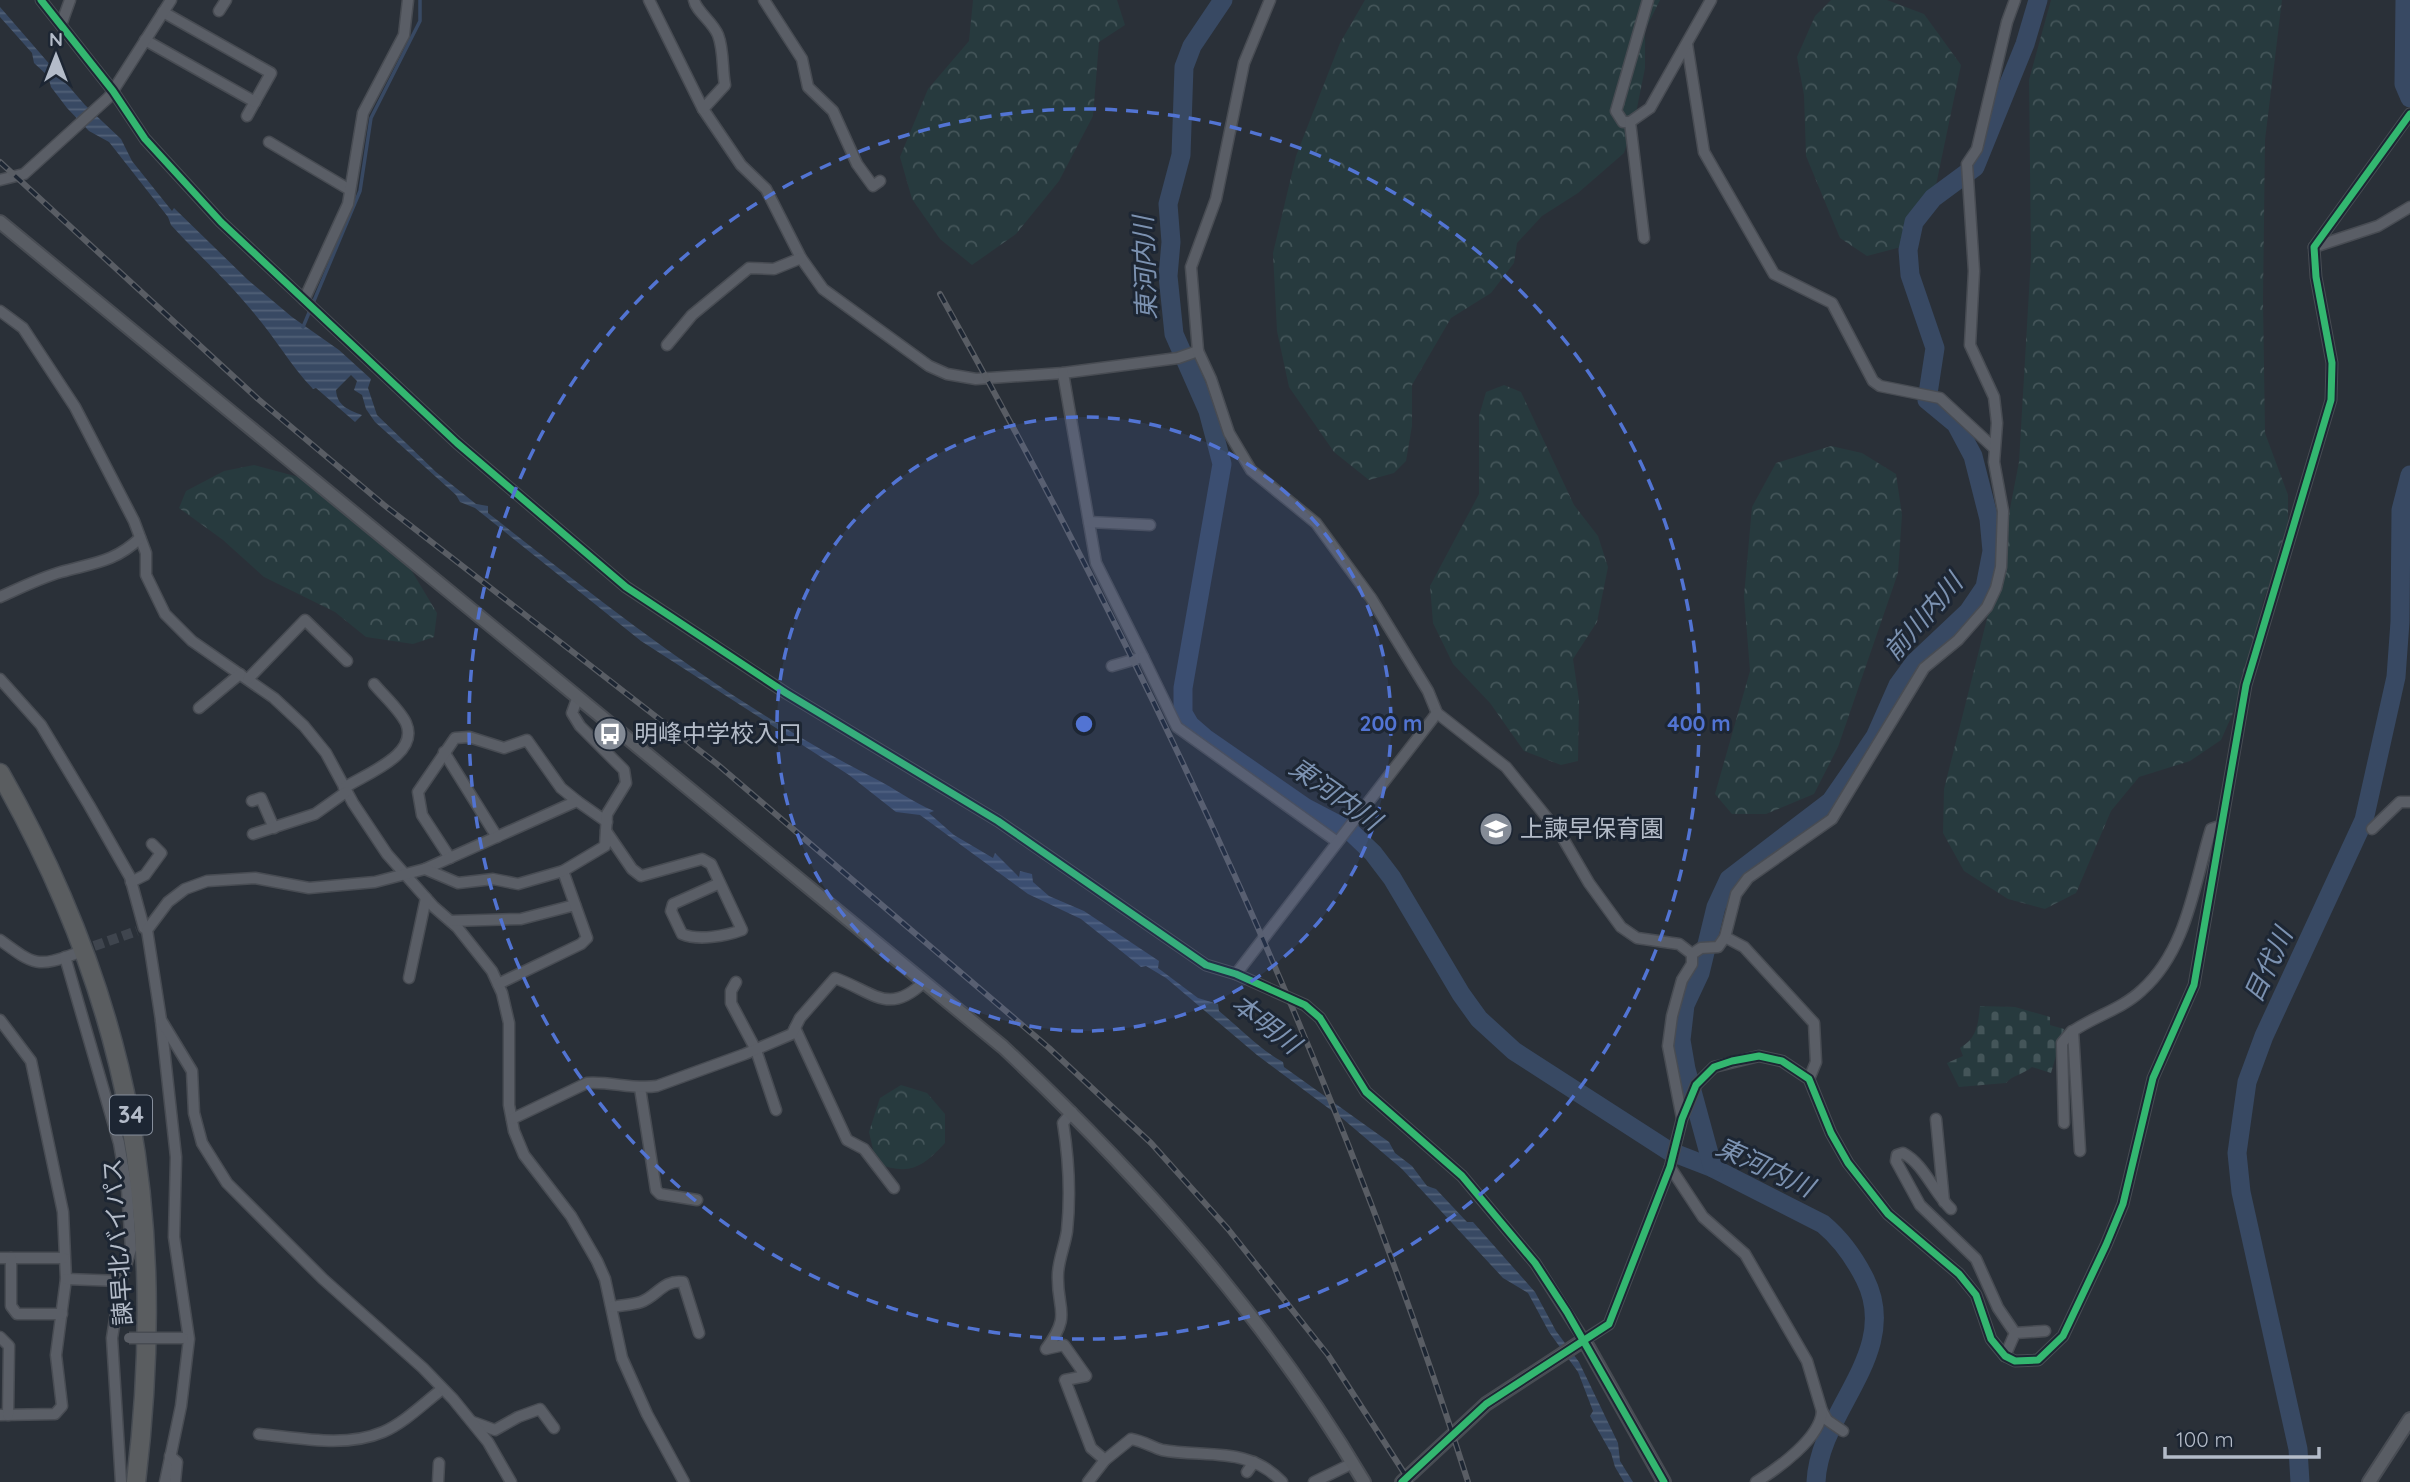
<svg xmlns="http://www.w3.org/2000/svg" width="2410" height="1482" viewBox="0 0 2410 1482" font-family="Quicksand,'Noto Sans JP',sans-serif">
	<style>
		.forest { fill: url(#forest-crowns) }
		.cemetery { fill: url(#cemetery-stones) }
		.water { fill: url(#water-rules) }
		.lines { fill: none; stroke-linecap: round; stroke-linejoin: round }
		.stream { stroke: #384963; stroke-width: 3.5 }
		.river { stroke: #384963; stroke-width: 19 }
		.street-tunnel { stroke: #3f454e; stroke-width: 10; stroke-dasharray: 10 5; stroke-linecap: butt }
		.street-casing { stroke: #484c53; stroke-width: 13 }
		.secondary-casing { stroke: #484c53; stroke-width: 16 }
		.highway-casing { stroke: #474c53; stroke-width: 21 }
		.street { stroke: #5a5e66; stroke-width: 10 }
		.secondary { stroke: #595d64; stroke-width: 12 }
		.highway { stroke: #5a5d60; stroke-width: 18 }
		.rail-casing { stroke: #595d64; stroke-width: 6 }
		.rail { stroke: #1d2633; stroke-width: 3.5; stroke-dasharray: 10; stroke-linecap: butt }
		.street-bridge-casing { stroke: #484c53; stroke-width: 13; stroke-linecap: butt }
		.street-bridge { stroke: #5a5e66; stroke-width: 10 }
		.cycleway-casing { stroke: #1d2633; stroke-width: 11 }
		.cycleway { stroke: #33b770; stroke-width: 7 }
		.ring { fill: none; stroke: #5274d3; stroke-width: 3.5; stroke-dasharray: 12 9 }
		.labels { text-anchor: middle; stroke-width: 6; stroke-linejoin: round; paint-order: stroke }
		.shield { fill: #1d2633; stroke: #878f9c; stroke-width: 2 }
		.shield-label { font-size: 23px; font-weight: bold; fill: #b4bcc9 }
		.poi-label { font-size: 24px; fill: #b4bcc9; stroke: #1d2633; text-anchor: start }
		.street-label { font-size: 24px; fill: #b4bcc9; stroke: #1d2633 }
		.water-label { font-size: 26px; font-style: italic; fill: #7c92b1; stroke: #1d2633 }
		.centre { fill: #5274d3; stroke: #1d2633; stroke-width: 3.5 }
		.ring-label { font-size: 21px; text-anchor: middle; font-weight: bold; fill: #5274d3; stroke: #1d2633; stroke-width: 6; stroke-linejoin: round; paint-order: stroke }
	</style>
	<defs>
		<pattern id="forest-crowns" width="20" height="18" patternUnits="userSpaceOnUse" patternTransform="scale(1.75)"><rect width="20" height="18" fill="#273a3e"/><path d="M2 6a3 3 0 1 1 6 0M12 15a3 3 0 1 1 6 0" fill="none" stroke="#445559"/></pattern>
		<pattern id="cemetery-stones" width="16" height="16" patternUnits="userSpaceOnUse" patternTransform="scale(1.75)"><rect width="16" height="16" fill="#273a3e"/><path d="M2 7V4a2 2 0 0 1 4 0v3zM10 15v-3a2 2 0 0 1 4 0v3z" fill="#445559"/></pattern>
		<pattern id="water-rules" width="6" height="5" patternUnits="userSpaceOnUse" patternTransform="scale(1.75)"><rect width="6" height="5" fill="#384963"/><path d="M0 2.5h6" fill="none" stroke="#526178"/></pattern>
	</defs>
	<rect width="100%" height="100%" fill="#2a3038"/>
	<g class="forest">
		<path d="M973,0H1117L1125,25L1099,42L1093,116L1059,181L1016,234L972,265L940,239L912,199L900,157L928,89L969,41Z"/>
		<path d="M1365,0H1660L1645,30V68L1634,123L1624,153L1578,193L1542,216L1517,243L1514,263L1491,293L1451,318L1412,385V426L1406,461L1394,473L1369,480L1334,452L1289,387L1277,331L1273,253L1296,156L1340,43Z"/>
		<path d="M1831,0H1887L1924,14L1961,65L1936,185L1905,246L1867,256L1840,238L1806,156L1804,95L1797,57L1815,16Z"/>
		<path d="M2051,0H2282L2265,140L2263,300L2265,433L2288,495V536L2263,601L2245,686L2221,740L2190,761L2139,777L2111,811L2076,893L2045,909L2008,899L1964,871L1943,833L1944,789L1994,591L2019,462L2031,257L2029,80Z"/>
		<path d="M1504,385L1521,392L1574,505L1598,536L1608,567L1597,622L1573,659L1579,700L1578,761L1561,765L1524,751L1490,703L1453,664L1433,623L1430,586L1479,494V416L1486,392Z"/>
		<path d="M1831,446L1862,453L1896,474L1902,515L1898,573L1838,747L1814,794L1766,814H1732L1715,794L1750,671L1744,596L1752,507L1776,463Z"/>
		<path d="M254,465L306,479L404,558L437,613L434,637L413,644L366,637L335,612L264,577L223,540L179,508L186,491L224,471Z"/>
		<path d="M901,1085L927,1093L945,1114V1143C922,1168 909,1176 876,1163L869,1132L880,1098Z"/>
	</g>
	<path class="cemetery" d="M1980,1006L2015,1007L2050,1017V1025L2064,1029L2051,1073L2032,1067C2024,1074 2013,1075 2006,1083L1959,1087L1947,1063L1963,1056L1960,1048C1977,1038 1978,1025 1980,1006Z"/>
	<path class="water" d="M0,7L85,105L121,139L132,161L172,211L174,208L248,280L292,317L339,350L371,379L368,388L377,415L436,472L476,504L488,506V513C612,610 733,706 874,778C896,789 912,802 934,811L929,813L954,835L993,858L995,853L1019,877L1020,871L1032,874L1033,882L1049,896L1084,911L1159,961L1158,968L1198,998L1218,1004L1219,1011C1241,1029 1259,1049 1283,1062L1284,1067L1389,1142L1395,1153L1412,1166L1427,1186L1436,1189L1467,1222H1473L1535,1292L1556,1331L1579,1362L1618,1443L1620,1461L1633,1482H1624L1615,1467L1611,1453L1590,1416L1593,1411L1578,1372L1549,1332L1528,1293L1503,1278L1402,1169L1343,1119L1257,1055L1166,978L1146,966L1141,967L1081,919L1028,894L920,815L896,812L849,775L641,641L475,508L460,502L456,495L375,422L366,409L362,395L354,390L357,381L351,375L336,390C337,406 349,410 362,415L355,422L316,388L313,389C290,365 275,337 253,312C228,281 197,254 171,225L168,217L109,142L89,131L67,108L51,87L48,76L34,63L32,53L0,17Z"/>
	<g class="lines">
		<path class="stream" d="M303,327L360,191L371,118L420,21V0"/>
		<g class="river">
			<path d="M1223,0L1192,46L1184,67L1181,155L1168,204L1171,242L1168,276L1174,334L1208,411L1222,464L1183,688V713L1190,725L1205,738L1306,808L1350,831L1373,853L1392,878L1461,994L1479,1019L1514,1051L1669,1151L1713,1168L1823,1224C1842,1240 1854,1257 1865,1279C1902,1353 1819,1410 1816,1482"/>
			<path d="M2405,0L2404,84L2410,98"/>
			<path d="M1713,1168L1686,1069L1681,1040L1685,1005L1700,973L1716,907L1729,879L1831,801L1875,737L1898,685L1914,663L1968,612L1985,587L1992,551L1989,519L1973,456L1956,424L1927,400L1935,348L1910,275L1908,250L1914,222L1933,198L1975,167L2025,44L2038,0"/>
			<path d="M2300,1482L2298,1449L2241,1192L2237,1153L2247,1082L2264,1036L2364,820L2396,677L2400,622L2401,510L2410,475"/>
		</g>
		<path class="street-tunnel" d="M80,951L137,931"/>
		<defs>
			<g id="street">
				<path d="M41,0L113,91L145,139L221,222L457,443L626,587L786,693L998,821L1206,965L1236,974L1305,1005L1320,1018L1366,1092L1462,1176L1535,1263L1584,1340L1609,1324L1670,1167L1682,1119L1696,1085L1714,1067L1759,1056L1782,1061L1809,1079L1831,1133L1848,1163L1888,1214L1959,1274L1976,1295L1991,1339L2005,1356L2015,1361L2038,1360L2063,1336L2106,1245L2123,1204L2153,1078L2194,985L2246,685L2331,400L2332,363L2316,277L2314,247L2410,114"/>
				<path d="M649,0L703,109L741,165L766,189L801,258L823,289L929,366L947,374L976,379L1063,373L1178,358L1198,351"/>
				<path d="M694,0C696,11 713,22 718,35C724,50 722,70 725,85L703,109"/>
				<path d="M764,0L802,59L808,87L833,111L857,164L873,186L880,181"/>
				<path d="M1270,0L1244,63L1216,199L1191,267L1198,351L1211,379L1229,433L1251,470L1316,523L1371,598L1428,691L1437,713L1506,767L1561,835L1589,883L1621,927L1637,938L1679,944L1692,954"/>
				<path d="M219,11L226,0"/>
				<path d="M163,12L271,73L247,116"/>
				<path d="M61,25L70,0"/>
				<path d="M145,40L255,102"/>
				<path d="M1687,44L1704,152L1774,274L1832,303L1873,381L1880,386L1940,398L1994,448"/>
				<path d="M1630,122L1650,108L1711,0"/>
				<path d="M1630,122H1623L1616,111L1648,0"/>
				<path d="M1630,122L1644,238"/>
				<path d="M269,142L350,190"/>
				<path d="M0,180L24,174L109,97L171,0"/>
				<path d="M2314,247L2378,226L2410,207"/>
				<path d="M304,300L348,204L363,113L404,35L408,0"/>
				<path d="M0,311L23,328L75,407L134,521L146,553V575L165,614L192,641L274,698L304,726L326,753L353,803L387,854L434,907L457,927L492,971L502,993L509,1023V1105L514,1131L524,1155L571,1216L597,1261L605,1279L622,1358L647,1414L684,1482"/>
				<path d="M667,345L692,315L749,268L774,269L801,258"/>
				<path d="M1063,373L1096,563L1143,657L1112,666"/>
				<path d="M1089,522L1150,525"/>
				<path d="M0,597C20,588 40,578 61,572C93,563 115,562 140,538"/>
				<path d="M1143,657L1177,727L1336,841"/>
				<path d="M0,679L41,725L89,805L130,877L144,928"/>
				<path d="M248,679L305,620L347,661"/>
				<path d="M199,708L240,674"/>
				<path d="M444,752L497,837"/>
				<path d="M344,788C365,774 420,755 406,723C400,710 384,696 374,684"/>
				<path d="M252,801L261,798L274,828"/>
				<path d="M2372,829L2400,802H2410"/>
				<path d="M606,831L632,869L641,876L702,859L711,864L742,930C726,936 698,941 682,934L671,911L673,904L720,883"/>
				<path d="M253,834L315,814L346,792"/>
				<path d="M450,858L422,815L418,792L455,738L469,737L504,748L527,740L561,788L577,801"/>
				<path d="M425,869L577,801L607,822"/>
				<path d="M131,882L145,875L161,853L152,844"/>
				<path d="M451,921L521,919L575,905"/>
				<path d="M1725,937L1744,947L1814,1023L1816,1062L1809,1079"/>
				<path d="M0,940C34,965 37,968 77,953"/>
				<path d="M65,957L119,1143L127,1189L131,1249L121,1281L112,1338L121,1482"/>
				<path d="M1236,974L1437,713"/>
				<path d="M409,978L426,898"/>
				<path d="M736,982L731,991V1003L756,1050L776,1110"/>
				<path d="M498,984L581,944L587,938L563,871"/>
				<path d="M0,1020L31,1061L63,1212L66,1279L56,1355L62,1406L55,1414L1,1415"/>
				<path d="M161,1021L176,1157L174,1237L189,1339L181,1406L165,1482"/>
				<path d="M795,1028L847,1140L864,1149L894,1188"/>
				<path d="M640,1088L656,1190L660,1194L697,1200"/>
				<path d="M1072,1112L1063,1123C1069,1160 1071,1193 1067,1231C1065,1245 1059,1258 1058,1273C1056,1310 1073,1313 1046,1349L1064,1345L1086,1376L1065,1380L1091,1448L1105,1460"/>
				<path d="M1682,1118L1668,1046L1672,1016L1682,980L1692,964V954L1701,948L1718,947L1725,937L1736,894L1748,878L1832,819L1924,668L1958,640L1987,607L1996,588L2001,567L2003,511L1994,462L1997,423L1994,397L1970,345L1974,271L1967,164L1977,149L2007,22L2015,0"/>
				<path d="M512,1119L587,1083C611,1081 633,1090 657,1086L745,1054L792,1034L800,1018L835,978C874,992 888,1016 924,982"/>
				<path d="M1936,1119L1944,1202"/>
				<path d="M2064,1123L2062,1043L2072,1031"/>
				<path d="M2080,1151L2073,1031C2095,1016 2122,1009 2142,990C2187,950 2194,884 2211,829L2220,826"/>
				<path d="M1670,1167L1703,1217L1745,1254L1807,1361L1822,1411L1827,1420L1843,1431"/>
				<path d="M1951,1209C1934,1193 1924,1164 1903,1153L1897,1155L1896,1161L1920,1205L1976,1259L1998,1308L2015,1333"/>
				<path d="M0,1258H64"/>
				<path d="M11,1258V1306L17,1314H62"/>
				<path d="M66,1279L121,1281"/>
				<path d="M612,1307C621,1305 632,1305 641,1302C656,1297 664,1279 683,1282L699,1333"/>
				<path d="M0,1337L9,1346L8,1415"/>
				<path d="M2005,1356L2015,1333L2045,1331"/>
				<path d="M473,1422L495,1430L518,1417L540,1409L554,1428"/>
				<path d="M259,1434C300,1438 345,1448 383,1432C404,1423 423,1404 441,1390"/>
				<path d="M170,1456L177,1462L175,1482"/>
				<path d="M1247,1472L1254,1462"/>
				<path d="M438,1482L439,1463"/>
				<path d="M511,1482L488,1442L453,1399L423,1368L323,1279L227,1183L202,1143L194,1113L192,1071L161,1020L147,930L168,902L185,889L207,881L255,878L309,888L375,882L425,869L458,883L493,879L518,884L563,871L605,846L607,814L626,783L624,770L580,726L572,713L577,699"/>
				<path d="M1088,1482L1105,1460L1131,1439C1143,1441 1152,1447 1162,1450C1205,1458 1249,1446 1282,1482"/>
				<path d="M1314,1482L1353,1463"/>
				<path d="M1756,1482C1777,1469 1821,1438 1822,1411"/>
			</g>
			<g id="secondary">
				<path d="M0,222L1003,1047C1141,1177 1267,1318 1364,1482"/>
				<path d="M1402,1482L1486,1404L1584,1340L1664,1482"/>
				<path d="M2369,1482L2410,1419"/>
			</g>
			<path id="highway" d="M0,773C132,1005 168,1219 136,1482"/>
		</defs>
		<use href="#street" class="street-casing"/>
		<use href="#secondary" class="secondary-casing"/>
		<use href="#highway" class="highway-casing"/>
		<use href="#street" class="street"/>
		<use href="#secondary" class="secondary"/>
		<use href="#highway" class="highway"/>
		<defs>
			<g id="rail">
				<path d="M0,162L258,399L384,505L717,764L1049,1048L1151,1143L1228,1229L1328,1355L1410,1482"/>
				<path d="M940,294C1152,673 1337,1068 1468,1482"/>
			</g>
		</defs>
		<use href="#rail" class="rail-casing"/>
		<use href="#rail" class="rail"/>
		<defs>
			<path id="street-bridge" d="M129,1338H183"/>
		</defs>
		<use href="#street-bridge" class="street-bridge-casing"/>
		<use href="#street-bridge" class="street-bridge"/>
		<defs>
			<g id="cycleway">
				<path d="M41,0L113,91L145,139L221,222L457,443L626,587L786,693L998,821L1206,965L1236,974L1305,1005L1320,1018L1366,1092L1462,1176L1535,1263L1567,1312L1664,1482"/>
				<path d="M1402,1482L1486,1404L1609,1324L1670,1167L1682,1119L1696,1085L1714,1067L1732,1061L1759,1056L1782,1061L1809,1079L1831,1133L1848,1163L1888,1214L1959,1274L1976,1295L1991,1339L2005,1356L2015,1361L2038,1360L2063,1336L2106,1245L2123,1204L2153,1078L2194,985L2246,685L2331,400L2332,363L2316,277L2314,247L2410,114"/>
			</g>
		</defs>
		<use href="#cycleway" class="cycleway-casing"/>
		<use href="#cycleway" class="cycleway"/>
	</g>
	<circle cx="1084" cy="724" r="307" fill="#5274d3" fill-opacity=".12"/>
	<g class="ring">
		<circle cx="1084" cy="724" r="307"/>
		<circle cx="1084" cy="724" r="615"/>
	</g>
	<defs>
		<symbol id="bus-disc" viewBox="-11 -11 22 22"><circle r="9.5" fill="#848b96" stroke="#1d2633"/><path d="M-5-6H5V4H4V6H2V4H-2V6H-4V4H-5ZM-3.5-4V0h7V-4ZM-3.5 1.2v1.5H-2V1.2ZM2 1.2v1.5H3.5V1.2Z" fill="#fff"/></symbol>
		<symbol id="school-disc" viewBox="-11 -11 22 22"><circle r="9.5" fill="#848b96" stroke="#1d2633"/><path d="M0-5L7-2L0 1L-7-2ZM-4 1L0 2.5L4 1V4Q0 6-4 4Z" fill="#fff"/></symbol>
	</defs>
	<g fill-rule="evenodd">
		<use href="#bus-disc" x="591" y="715" width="38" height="38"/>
		<use href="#school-disc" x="1477" y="810" width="38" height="38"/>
	</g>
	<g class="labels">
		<rect class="shield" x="110" y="1095.5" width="42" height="39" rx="5"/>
		<g class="shield-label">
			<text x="131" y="1123">34</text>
		</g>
		<g class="poi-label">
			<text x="634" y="742">明峰中学校入口</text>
			<text x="1520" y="837">上諫早保育園</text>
		</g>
		<g class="street-label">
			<text transform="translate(118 1242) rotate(-94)" y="8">諫早北バイパス</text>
		</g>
		<g class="water-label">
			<text transform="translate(1145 268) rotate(-92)" y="9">東河内川</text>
			<text transform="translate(1923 617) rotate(-49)" y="9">前川内川</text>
			<text transform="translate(1335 794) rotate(35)" y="9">東河内川</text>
			<text transform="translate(2268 965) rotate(-65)" y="9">目代川</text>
			<text transform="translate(1266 1024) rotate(38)" y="9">本明川</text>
			<text transform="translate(1765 1167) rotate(25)" y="9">東河内川</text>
		</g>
	</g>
	<circle cx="1084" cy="724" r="10" class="centre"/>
	<g class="ring-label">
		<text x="1391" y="731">200 m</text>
		<text x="1699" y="731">400 m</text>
	</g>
	<g transform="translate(56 56)" stroke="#1d2633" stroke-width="5" paint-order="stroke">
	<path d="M0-5L12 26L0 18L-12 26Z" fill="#b4bcc9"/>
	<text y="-10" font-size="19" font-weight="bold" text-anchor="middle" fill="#b4bcc9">N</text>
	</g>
	<path d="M2165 1447v10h154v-10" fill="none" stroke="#b4bcc9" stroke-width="3.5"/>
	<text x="2176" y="1447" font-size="21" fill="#b4bcc9" stroke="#1d2633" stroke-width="5" paint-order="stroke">100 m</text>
</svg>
